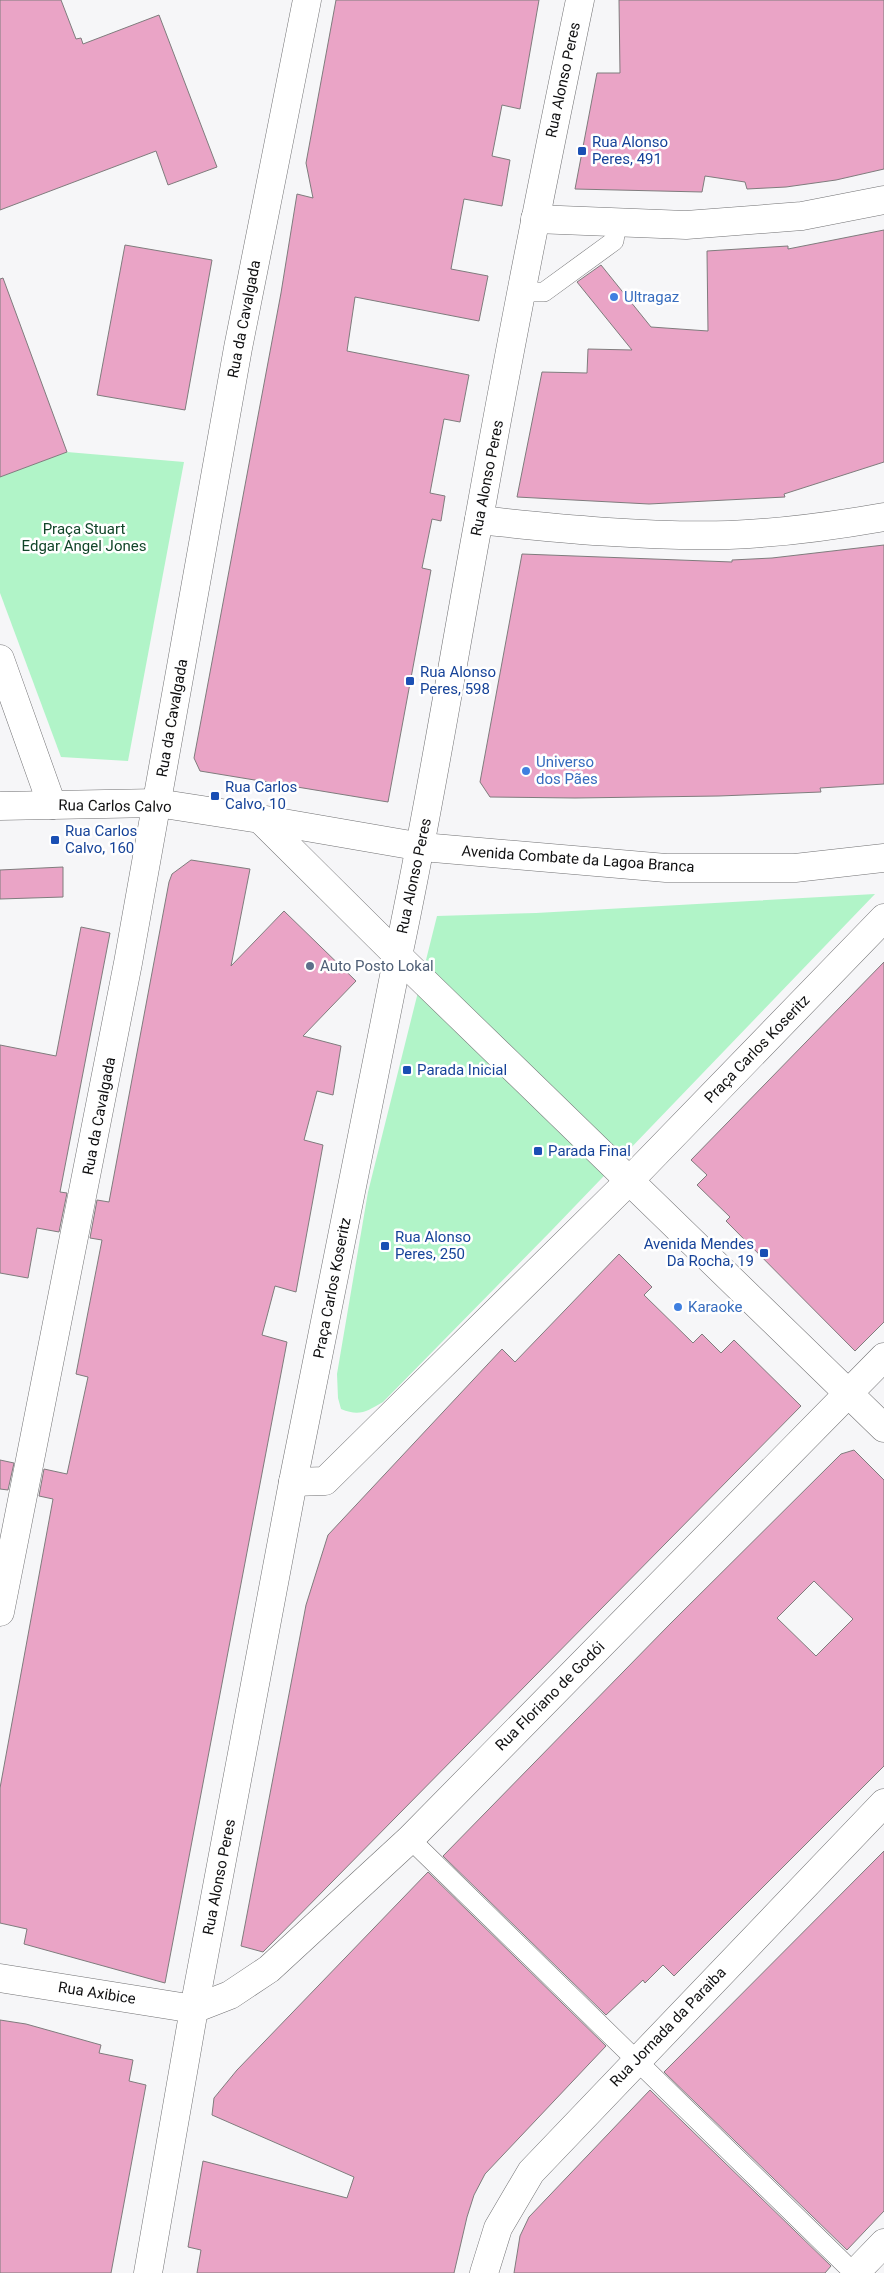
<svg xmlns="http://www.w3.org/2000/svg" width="884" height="2273" viewBox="0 0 884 2273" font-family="Roboto,sans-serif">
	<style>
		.green { fill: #b1f4c8 }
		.building { fill: #eaa4c6; stroke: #7f7c7d; fill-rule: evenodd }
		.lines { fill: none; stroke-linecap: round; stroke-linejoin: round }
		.service-casing { stroke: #717173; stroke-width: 20 }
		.minor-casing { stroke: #717173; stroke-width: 29 }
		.tertiary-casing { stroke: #717173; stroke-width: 29 }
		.service { stroke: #fff; stroke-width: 19 }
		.minor { stroke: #fff; stroke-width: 28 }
		.tertiary { stroke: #fff; stroke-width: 28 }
		.transit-dot { fill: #1a4fb4; stroke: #fff; stroke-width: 2 }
		.shop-dot { fill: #3f7fe0; stroke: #fff; stroke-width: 2 }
		.service-dot { fill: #5c6f8a; stroke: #fff; stroke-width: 2 }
		.labels { text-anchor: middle; stroke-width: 5; stroke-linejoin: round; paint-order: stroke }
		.street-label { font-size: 15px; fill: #111112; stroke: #fff }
		.transit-label { font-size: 15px; fill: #164399; stroke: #fff; text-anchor: start }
		.shop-label { font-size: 15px; fill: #366cbe; stroke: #fff; text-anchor: start }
		.park-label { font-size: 15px; fill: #114529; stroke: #fff }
		.service-label { font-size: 15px; fill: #4e5e75; stroke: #fff; text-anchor: start }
	</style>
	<rect width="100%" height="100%" fill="#f6f6f8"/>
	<g class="green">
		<path d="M67,452L184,462L128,761L61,757L0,593V477Z"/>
		<path d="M875,894L551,1231L383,1402C367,1411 360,1417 341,1409L338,1398L337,1374L368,1192L437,916L536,913Z"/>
	</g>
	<g class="building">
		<path d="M0,0H61L76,39L81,38L83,44L159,15L217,167L168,185L156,151L0,210Z"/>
		<path d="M336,0H539L520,109L502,105L492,156L510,160L502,206L464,199L451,269L488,276L479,321L355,297L347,351L469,375L460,422L444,419L430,493L445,496L441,521L432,519L422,568L431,570L388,802L200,771L194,758L281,293L297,194L313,198L306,163Z"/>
		<path d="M619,0H884V169L836,180L786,187L747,189L745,182L705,176L702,192L575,189L597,73H620Z"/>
		<path d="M884,230V462L784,494L785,497L649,504L517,497L542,372L587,373L588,349L632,350L577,282L601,265L651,327L708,331L707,251L788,246V249Z"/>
		<path d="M125,245L212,260L185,410L97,395Z"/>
		<path d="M3,278L67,452L0,477V279Z"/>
		<path d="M884,545V784L820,788L821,792L719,796L575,798L490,797L480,782L522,554L732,562V560L772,558Z"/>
		<path d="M191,860L250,869L231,966L284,911L356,981L303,1036L341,1046L333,1095L317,1091L304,1140L323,1145L296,1292L275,1286L262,1335L287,1342L165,1983L24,1944L27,1929L0,1923V1788L53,1499L39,1496L44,1469L67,1474L88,1377L76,1374L102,1240L90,1238L97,1200L109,1202L169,882L172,874Z"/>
		<path d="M63,867V897L0,899V870Z"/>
		<path d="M81,927L110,933L60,1192L67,1193L59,1232L37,1228L28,1278L0,1273V1045L56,1056Z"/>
		<path d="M884,962V1322L855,1351L726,1221L730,1217L697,1185L707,1175L691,1160Z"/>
		<path d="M619,1254L652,1287L644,1295L693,1343L702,1334L721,1353L734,1340L801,1406L263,1952L241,1946L306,1605L328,1535L502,1349L515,1362Z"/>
		<path d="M854,1450L884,1480V1766L674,1976L663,1965L645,1983L643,1980L606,2015L443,1856L670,1624L841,1454ZM814,1581L853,1619L816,1656L777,1618Z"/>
		<path d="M0,1460L14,1463L8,1490L0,1489Z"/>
		<path d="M884,1851V2211L847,2250L664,2072Z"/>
		<path d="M428,1872L606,2046L485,2174L474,2195L467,2217L454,2273H197L201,2250L188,2247L203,2161L347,2198L354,2177L212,2115L214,2098L237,2070Z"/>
		<path d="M0,2020L26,2024L101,2045L99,2053L133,2060L129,2081L146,2085L111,2273H0Z"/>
		<path d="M650,2090L831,2266L825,2273H514L520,2236L529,2217Z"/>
	</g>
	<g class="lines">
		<defs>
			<g id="service">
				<path d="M522,292H544L614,241L617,222"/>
				<path d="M410,1839L854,2273"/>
			</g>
			<g id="minor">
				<path d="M535,219L686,225L802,216L884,200"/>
				<path d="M479,520C562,529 645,537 729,535C781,533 833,526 884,517"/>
				<path d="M0,659L52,805"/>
				<path d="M260,819L422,847L666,868H795L884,858"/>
				<path d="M293,1482L325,1481L630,1180L884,918"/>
				<path d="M0,1612L128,963L238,348L307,0"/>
				<path d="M0,1978L194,2009L230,1995L269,1969L410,1839L884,1357"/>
				<path d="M148,2273L194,2009L293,1482L398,956"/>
				<path d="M484,2273L498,2228L531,2172L884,1803"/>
				<path d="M855,2273L884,2243"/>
			</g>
			<g id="tertiary">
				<path d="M0,806L157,803L260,819L398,956L884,1428"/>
				<path d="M398,956C429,811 452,665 479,519C510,345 544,173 580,0"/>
			</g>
		</defs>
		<use href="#service" class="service-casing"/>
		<use href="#minor" class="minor-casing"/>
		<use href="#tertiary" class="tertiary-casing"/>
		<use href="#service" class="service"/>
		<use href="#minor" class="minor"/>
		<use href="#tertiary" class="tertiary"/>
	</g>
	<g class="transit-dot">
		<rect x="577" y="146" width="10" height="10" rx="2.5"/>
		<rect x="405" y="676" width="10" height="10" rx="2.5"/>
		<rect x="210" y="791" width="10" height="10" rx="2.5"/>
		<rect x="50" y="835" width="10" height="10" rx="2.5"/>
		<rect x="402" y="1065" width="10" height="10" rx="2.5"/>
		<rect x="533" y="1146" width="10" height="10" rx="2.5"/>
		<rect x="380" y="1241" width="10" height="10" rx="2.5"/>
		<rect x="759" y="1248" width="10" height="10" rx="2.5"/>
	</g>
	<g class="shop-dot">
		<circle cx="614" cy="297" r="5"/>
		<circle cx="526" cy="771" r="5"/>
		<circle cx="678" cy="1307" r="5"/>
	</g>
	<circle class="service-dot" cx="310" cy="966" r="5"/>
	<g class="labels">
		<g class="street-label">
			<text transform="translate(563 80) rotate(-78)" y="5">Rua Alonso Peres</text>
			<text transform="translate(244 319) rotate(-79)" y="5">Rua da Cavalgada</text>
			<text transform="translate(487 478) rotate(-79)" y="5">Rua Alonso Peres</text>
			<text transform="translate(172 718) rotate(-80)" y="5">Rua da Cavalgada</text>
			<text transform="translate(115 806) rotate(1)" y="5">Rua Carlos Calvo</text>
			<text transform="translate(578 859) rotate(4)" y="5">Avenida Combate da Lagoa Branca</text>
			<text transform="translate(414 876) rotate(-78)" y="5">Rua Alonso Peres</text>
			<text transform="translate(757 1049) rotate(-46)" y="5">Praça Carlos Koseritz</text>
			<text transform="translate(99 1116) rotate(-79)" y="5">Rua da Cavalgada</text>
			<text transform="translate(332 1288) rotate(-79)" y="5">Praça Carlos Koseritz</text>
			<text transform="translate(550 1696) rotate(-45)" y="5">Rua Floriano de Godói</text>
			<text transform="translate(219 1877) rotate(-79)" y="5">Rua Alonso Peres</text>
			<text transform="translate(97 1993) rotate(9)" y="5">Rua Axibice</text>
			<text transform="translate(668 2027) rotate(-46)" y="5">Rua Jornada da Paraiba</text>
		</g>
		<g class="transit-label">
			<text x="592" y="147">Rua Alonso<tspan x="592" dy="17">Peres, 491</tspan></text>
			<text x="420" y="677">Rua Alonso<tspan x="420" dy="17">Peres, 598</tspan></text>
			<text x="225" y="792">Rua Carlos<tspan x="225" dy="17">Calvo, 10</tspan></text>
			<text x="65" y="836">Rua Carlos<tspan x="65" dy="17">Calvo, 160</tspan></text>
			<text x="417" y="1075">Parada Inicial</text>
			<text x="548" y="1156">Parada Final</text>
			<text x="395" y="1242">Rua Alonso<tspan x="395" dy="17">Peres, 250</tspan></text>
			<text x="754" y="1249" text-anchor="end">Avenida Mendes<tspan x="754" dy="17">Da Rocha, 19</tspan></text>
		</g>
		<g class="shop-label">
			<text x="624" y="302">Ultragaz</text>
			<text x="536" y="767">Universo<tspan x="536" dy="17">dos Pães</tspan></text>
			<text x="688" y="1312">Karaoke</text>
		</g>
		<g class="park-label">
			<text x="84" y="534">Praça Stuart<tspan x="84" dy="17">Edgar Angel Jones</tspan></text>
		</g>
		<g class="service-label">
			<text x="320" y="971">Auto Posto Lokal</text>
		</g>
	</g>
</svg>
